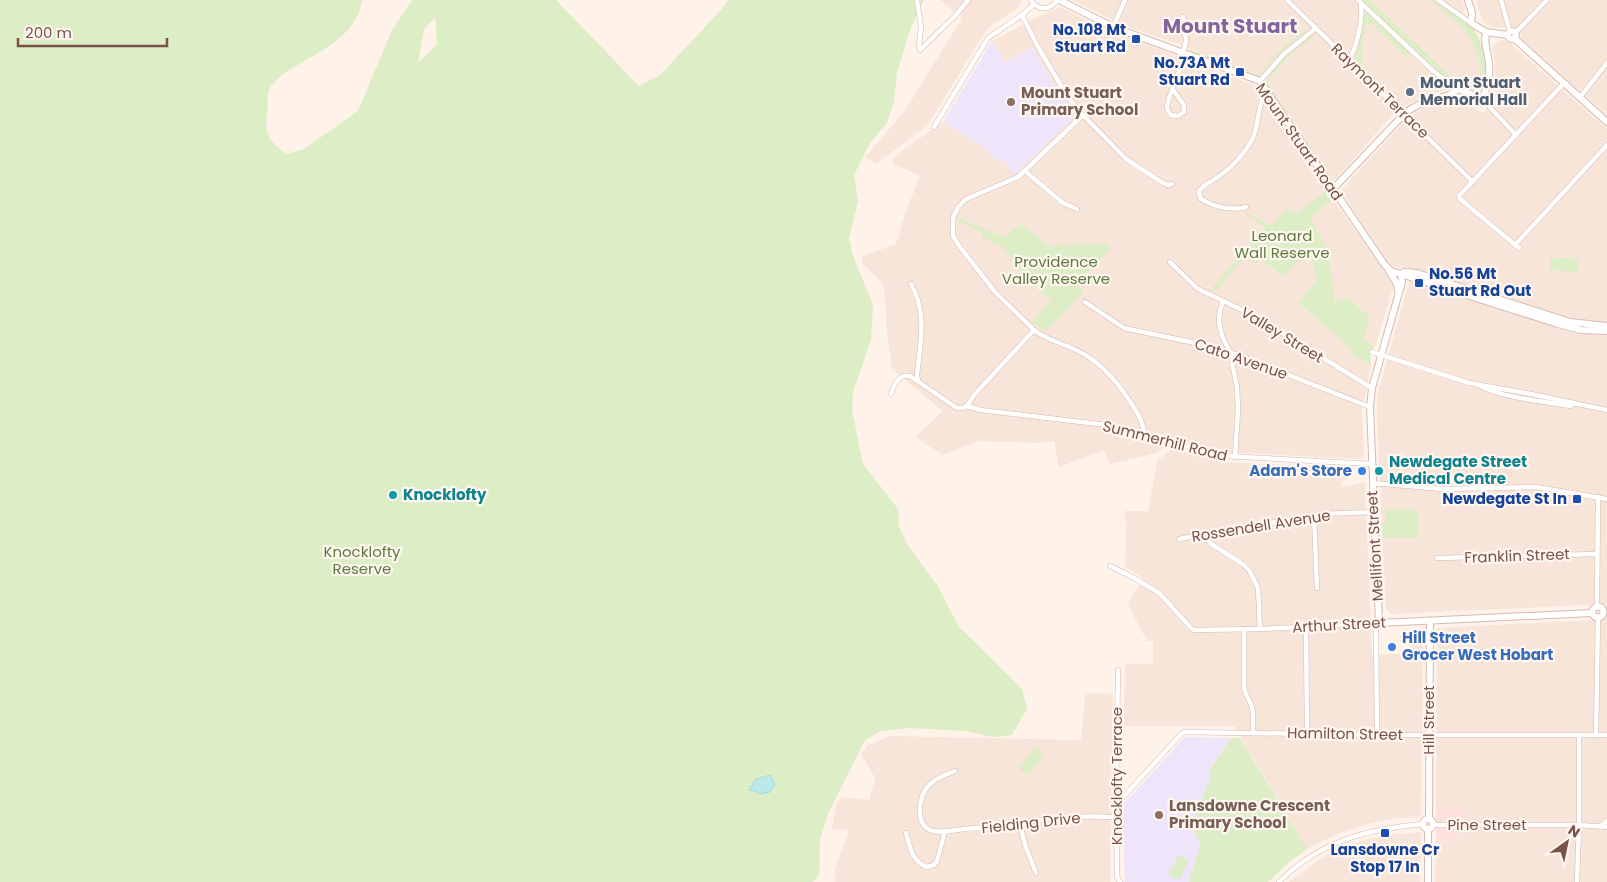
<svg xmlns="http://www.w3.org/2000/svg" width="1607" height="882" viewBox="0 0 1607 882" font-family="Poppins,sans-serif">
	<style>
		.residential { fill: #f8e5d9 }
		.commercial { fill: #fee0dc }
		.education { fill: #efe5fa }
		.green { fill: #ddedc5; fill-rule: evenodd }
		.water { fill: #bbe9e7; stroke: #a1dcda }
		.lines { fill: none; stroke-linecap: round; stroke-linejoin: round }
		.street-casing { stroke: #d4b9b0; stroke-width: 5.5 }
		.secondary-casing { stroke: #d9baaf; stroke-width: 8 }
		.street { stroke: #fff; stroke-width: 4.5 }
		.secondary { stroke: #fff; stroke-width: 6 }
		.transit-dot { fill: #1a4fb4; stroke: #fff7f0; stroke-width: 2 }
		.service-dot { fill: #5c6f8a; stroke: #fff7f0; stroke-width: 2 }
		.education-dot { fill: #8d6e63; stroke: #fff7f0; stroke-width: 2 }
		.shop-dot { fill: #3f7fe0; stroke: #fff7f0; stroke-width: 2 }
		.culture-dot { fill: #0f9aa8; stroke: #fff7f0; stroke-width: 2 }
		.labels { text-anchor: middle; stroke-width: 4.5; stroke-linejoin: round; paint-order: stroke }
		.transit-label { font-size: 15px; font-weight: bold; fill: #164399; stroke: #fff7f0; text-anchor: end }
		.service-label { font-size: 15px; font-weight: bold; fill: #4e5e75; stroke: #fff7f0; text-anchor: start }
		.street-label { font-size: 15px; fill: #7a524a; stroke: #fff7f0 }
		.education-label { font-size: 15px; font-weight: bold; fill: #785e54; stroke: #fff7f0; text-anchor: start }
		.park-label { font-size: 15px; fill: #5b7a3e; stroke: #fff7f0 }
		.culture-label { font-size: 15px; font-weight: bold; fill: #0d838f; stroke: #fff7f0; text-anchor: start }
		.shop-label { font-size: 15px; font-weight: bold; fill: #366cbe; stroke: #fff7f0; text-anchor: end }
		.district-label { font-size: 20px; font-weight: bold; fill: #81669d; stroke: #fff7f0 }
	</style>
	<rect width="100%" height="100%" fill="#fef2e9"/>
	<g class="residential">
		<path d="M940,0H1022L1019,7L988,28L927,126L876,164L865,157L904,112L962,18Z"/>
		<path d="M1072,0H1462L1466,8L1457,22L1468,33L1475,45L1481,73L1478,82L1473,86L1464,85L1432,94L1404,106L1394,113L1336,179H1332L1269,85L1268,80L1255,74L1222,62L1176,43L1125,26Z"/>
		<path d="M1476,0H1607V115L1521,40V34L1513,26L1494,28L1483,21Z"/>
		<path d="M1060,7L1105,29L1256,86L1327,190L1297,213L1286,211L1274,224L1267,225L1246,212L1245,214L1265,226L1215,291L1246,255L1257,264L1261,260L1284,275L1305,252L1312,259L1316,281L1298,303L1352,349L1350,353L1371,365L1362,412L1364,456L1361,459L1223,452L1173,439L1157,453L1110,464L1104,450L1059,467L1054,441L1037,443L978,441L943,455L915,437L943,411L892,369L887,332L884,285L862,263V256L896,244L906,211L920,176L892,163L897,154L943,122L985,148L994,158L1007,163L1076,112L1059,93L1032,48L1005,62L992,41L1035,18Z"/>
		<path d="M1503,40L1510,43L1607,129V322L1582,321L1566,317L1409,268L1396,267L1389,264L1342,193L1343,188L1401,125L1421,109L1431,104L1460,100L1483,113L1495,99V63L1492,48L1496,43Z"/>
		<path d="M1333,199L1391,281L1393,288L1376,344L1372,345L1364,340L1335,302L1328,252L1312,220V216Z"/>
		<path d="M1412,281L1568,331L1580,333L1607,335V604L1395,614H1391L1386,609L1377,419V396L1409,282Z"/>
		<path d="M1173,448L1222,462L1346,467V480H1342L1341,487L1365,482L1372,655L1410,653V644H1423L1421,815L1418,817L1390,819L1364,825L1338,834L1307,849L1234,726H1124L1125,664H1153V641H1147L1127,603L1144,579L1125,566L1126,522L1124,511H1148L1157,461Z"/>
		<path d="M1607,619V882H1435L1436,841L1457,840L1461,818L1460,808L1436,807L1437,629L1438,628Z"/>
		<path d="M1085,693L1113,694L1110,882H835V869L849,830L832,829L836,804L842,797L870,800V796L875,778L861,754L868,745L891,736L1081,740Z"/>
		<path d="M1421,832L1420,882H1289L1316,862L1332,852L1352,844L1371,838L1395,834Z"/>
	</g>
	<path class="commercial" d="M1436,807L1460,808L1461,818L1457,840L1436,841Z"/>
	<g class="education">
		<path d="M992,41L1005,62L1032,48L1059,93L1076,112V115L1015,174L1012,175L1007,163L994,158L985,148L943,122Z"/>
		<path d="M1185,737L1231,738L1208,772L1211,776L1192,824L1200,846L1189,881L1191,882H1125L1122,806Z"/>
	</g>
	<g class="green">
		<path d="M0,0H362C358,36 318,52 291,69C283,74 273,81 269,90C267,96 268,106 267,113C264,136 269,141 287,154L304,149L358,111L392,30L412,0H556L639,86L660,75L720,11L728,0H924L911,27L897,73L894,101L887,123L870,143L854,175L858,202L849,238L853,256L873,305L871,340L853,392L852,410L863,464L898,509L899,527L909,547L937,585L959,627L1022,689L1027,708L1012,735L993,737L965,731L909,728L881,731L865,740L828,814L820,839L819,875L813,882H0ZM435,17L437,44L418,63L424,29Z"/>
		<path d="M1361,0H1370L1451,77L1448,80L1431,66Z"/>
		<path d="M1430,0H1434C1446,10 1461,17 1472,28C1484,39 1490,74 1481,87L1474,90L1464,88V85L1472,86C1480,81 1481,75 1480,66C1475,32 1454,20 1430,0Z"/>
		<path d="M1367,12L1410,53L1406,57L1375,26L1372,24L1366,25C1364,39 1358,55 1364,67L1400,103L1399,105L1355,62L1363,15Z"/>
		<path d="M1304,30L1307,31L1284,49L1258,76L1192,53L1189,49L1255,74L1259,73L1284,46Z"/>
		<path d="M1312,35L1314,37L1289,56L1268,80L1269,85L1330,176L1329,177L1266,83C1267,68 1300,42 1312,35Z"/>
		<path d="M1327,190V197L1333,199L1312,216V220L1328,252L1335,302L1348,298L1369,316L1364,339L1372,345L1376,344L1370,355L1371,365L1350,353L1352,349L1298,303L1316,281L1312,259L1305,253L1284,276L1261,260L1257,264L1246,256L1214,292L1210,290L1265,227L1245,214L1246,212L1267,224H1273L1286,210L1297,213Z"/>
		<path d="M959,218L1004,237L1021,224L1048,245L1106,244L1111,248L1077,284L1083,293L1045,332L1032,322L1051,301L1022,274L1003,247L983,238L981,232L958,221Z"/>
		<path d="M1551,257L1578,259L1577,272L1550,270Z"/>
		<path d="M1418,509L1419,538H1382L1381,524L1385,522V510Z"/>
		<path d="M1231,738H1240L1307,849L1292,860L1268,882H1191L1189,881L1200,846L1192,824L1211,776L1208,773Z"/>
		<path d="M1035,747L1045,754L1028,775L1019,768Z"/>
		<path d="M1179,855L1189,860L1179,880L1168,875Z"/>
	</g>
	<path class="water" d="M770,775L775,784L770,792L760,794L755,791L749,790L756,779Z"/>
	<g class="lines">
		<defs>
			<g id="street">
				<path d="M917,0L921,27L919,46L920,50L955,16L968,0"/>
				<path d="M1031,0C1038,11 1050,11 1057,0"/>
				<path d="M1287,0L1473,182"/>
				<path d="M1358,0L1433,71L1458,89"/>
				<path d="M1438,0L1471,23"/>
				<path d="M1501,0L1510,32"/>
				<path d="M1022,15L1037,45L1067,96L1083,115L1126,159L1163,183L1168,185L1172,184"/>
				<path d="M1113,27L1125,0"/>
				<path d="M1515,33L1547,0"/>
				<path d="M1183,52L1186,41L1183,17"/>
				<path d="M1348,60C1357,49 1363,19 1361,4"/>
				<path d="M1260,81L1284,54L1316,28"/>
				<path d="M1173,90L1184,105V112L1178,116L1171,115C1169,112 1168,112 1167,108C1167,99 1182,64 1186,54"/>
				<path d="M1580,97L1607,63"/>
				<path d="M1482,99L1516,135"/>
				<path d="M934,127L988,38L1022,15L1034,4"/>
				<path d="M1025,171L1063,203L1077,209"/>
				<path d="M1246,207C1233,211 1212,207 1200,198L1199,191C1204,184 1211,182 1218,177C1231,168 1244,154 1252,140C1260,125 1256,103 1268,92"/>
				<path d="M1515,245L1607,145"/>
				<path d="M1519,248L1460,199L1459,196L1564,83"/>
				<path d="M1170,262L1198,289L1253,315L1372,388"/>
				<path d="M911,284C928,314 920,344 917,375L918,381"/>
				<path d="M1085,302L1124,328L1205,345L1230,352L1370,407"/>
				<path d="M1223,302L1220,310L1219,322L1222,336L1230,352L1237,387L1238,410L1235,457"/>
				<path d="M1034,330L995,292L960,247L953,236V218L958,207L966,199L1018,177L1083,115"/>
				<path d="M1372,352L1469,383L1531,394L1607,410"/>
				<path d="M1480,386C1503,398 1544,401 1570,406L1574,404"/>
				<path d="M891,394C894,385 898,374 910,376L957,408H962L967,406L981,410L1107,425L1224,456L1371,464"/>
				<path d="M967,406L974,395L1034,330C1047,340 1061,343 1076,350C1100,361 1117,381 1131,403C1137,413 1144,422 1144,434"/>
				<path d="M1372,483L1443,489L1536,487L1607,499"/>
				<path d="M1314,515L1317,588"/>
				<path d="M1205,534L1210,543L1244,565L1249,570L1258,588L1260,629"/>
				<path d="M1179,539L1321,514L1374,512"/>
				<path d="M1437,558L1597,554"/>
				<path d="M1110,566L1134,578L1159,593L1193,630L1260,629L1379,623"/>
				<path d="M1597,607L1598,497"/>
				<path d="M1376,623L1377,735"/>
				<path d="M1306,627L1307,733"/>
				<path d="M1244,629V687C1245,695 1250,700 1252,707C1254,714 1253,724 1253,732"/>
				<path d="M1118,670L1116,798L1117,876L1120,882"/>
				<path d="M1596,735L1598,618"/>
				<path d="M955,771C942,776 931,780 924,792C919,803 916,824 930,830C939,834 954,830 964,829C1001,826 1037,819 1074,817C1088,816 1103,817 1116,817"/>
				<path d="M1116,805L1183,732L1377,735H1607"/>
				<path d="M1020,824L1025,845L1036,873"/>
				<path d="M1433,825H1579L1607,827"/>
				<path d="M1601,826L1607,821"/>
				<path d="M906,833C910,847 912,862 927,867L934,865L937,861L945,831"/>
				<path d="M1279,882C1320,841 1367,829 1423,824"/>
				<path d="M1577,882L1579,825V735"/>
			</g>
			<g id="secondary">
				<path d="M1059,0L1113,27L1260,81L1384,264L1391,271L1558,324L1581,330L1607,331"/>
				<path d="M1468,0L1472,13L1471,23L1486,32L1508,35"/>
				<circle cx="1512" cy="35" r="4"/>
				<path d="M1514,38L1607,122"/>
				<path d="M1333,189L1406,112L1418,105L1451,94L1458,89L1482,99C1489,84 1491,72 1488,56C1486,48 1484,41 1486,32"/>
				<path d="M1388,269L1397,284L1398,291"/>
				<path d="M1401,274L1402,282L1372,388L1370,407L1379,623L1592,613"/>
				<path d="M1401,274L1404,272L1417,273L1570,322L1607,326"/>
				<circle cx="1598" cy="612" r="5.5"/>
				<circle cx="1428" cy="824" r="5"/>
				<path d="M1429,819L1430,621"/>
				<path d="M1428,882V830"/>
			</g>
		</defs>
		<use href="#street" class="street-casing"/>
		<use href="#secondary" class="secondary-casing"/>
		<use href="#street" class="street"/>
		<use href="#secondary" class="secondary"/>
	</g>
	<g class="transit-dot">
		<rect x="1131" y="34" width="10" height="10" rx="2.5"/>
		<rect x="1235" y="67" width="10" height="10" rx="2.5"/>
		<rect x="1414" y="278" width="10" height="10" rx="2.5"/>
		<rect x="1572" y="494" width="10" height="10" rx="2.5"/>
		<rect x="1380" y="828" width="10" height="10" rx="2.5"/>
	</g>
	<circle class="service-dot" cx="1410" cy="92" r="5"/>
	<g class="education-dot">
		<circle cx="1011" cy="102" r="5"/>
		<circle cx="1159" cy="815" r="5"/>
	</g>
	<g class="shop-dot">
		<circle cx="1362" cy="471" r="5"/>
		<circle cx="1392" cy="647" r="5"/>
	</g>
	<g class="culture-dot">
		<circle cx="1379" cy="471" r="5"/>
		<circle cx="393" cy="495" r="5"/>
	</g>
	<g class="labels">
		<g class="transit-label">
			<text x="1126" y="35">No.108 Mt<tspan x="1126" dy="17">Stuart Rd</tspan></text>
			<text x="1230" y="68">No.73A Mt<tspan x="1230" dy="17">Stuart Rd</tspan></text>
			<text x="1429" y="279" text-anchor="start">No.56 Mt<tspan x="1429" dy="17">Stuart Rd Out</tspan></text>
			<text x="1567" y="504">Newdegate St In</text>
			<text x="1385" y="855" text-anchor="middle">Lansdowne Cr<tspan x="1385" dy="17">Stop 17 In</tspan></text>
		</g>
		<g class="service-label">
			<text x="1420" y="88">Mount Stuart<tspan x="1420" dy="17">Memorial Hall</tspan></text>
		</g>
		<g class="street-label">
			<text transform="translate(1380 91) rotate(44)" y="5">Raymont Terrace</text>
			<text transform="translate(1299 142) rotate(55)" y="5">Mount Stuart Road</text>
			<text transform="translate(1282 335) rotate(31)" y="5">Valley Street</text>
			<text transform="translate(1241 359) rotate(19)" y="5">Cato Avenue</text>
			<text transform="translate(1165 441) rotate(14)" y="5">Summerhill Road</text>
			<text transform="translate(1261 526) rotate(-9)" y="5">Rossendell Avenue</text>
			<text transform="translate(1375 546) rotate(-93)" y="5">Mellifont Street</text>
			<text transform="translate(1517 556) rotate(-2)" y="5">Franklin Street</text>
			<text transform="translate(1339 625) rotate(-3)" y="5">Arthur Street</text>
			<text transform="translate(1429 720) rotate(-90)" y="5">Hill Street</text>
			<text transform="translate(1345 734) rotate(1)" y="5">Hamilton Street</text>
			<text transform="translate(1117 776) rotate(-90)" y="5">Knocklofty Terrace</text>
			<text transform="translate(1031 823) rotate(-6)" y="5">Fielding Drive</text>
			<text x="1487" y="830">Pine Street</text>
		</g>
		<g class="education-label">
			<text x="1021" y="98">Mount Stuart<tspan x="1021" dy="17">Primary School</tspan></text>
			<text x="1169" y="811">Lansdowne Crescent<tspan x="1169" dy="17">Primary School</tspan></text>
		</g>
		<g class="park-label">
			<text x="1282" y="241">Leonard<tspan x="1282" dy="17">Wall Reserve</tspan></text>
			<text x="1056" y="267">Providence<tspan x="1056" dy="17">Valley Reserve</tspan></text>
			<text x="362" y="557">Knocklofty<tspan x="362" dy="17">Reserve</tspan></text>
		</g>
		<g class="culture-label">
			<text x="1389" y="467">Newdegate Street<tspan x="1389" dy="17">Medical Centre</tspan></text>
			<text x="403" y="500">Knocklofty</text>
		</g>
		<g class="shop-label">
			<text x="1352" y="476">Adam's Store</text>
			<text x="1402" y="643" text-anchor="start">Hill Street<tspan x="1402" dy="17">Grocer West Hobart</tspan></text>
		</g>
		<g class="district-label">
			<text x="1230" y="33">Mount Stuart</text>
		</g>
	</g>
	<g transform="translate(1567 842) rotate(33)" stroke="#fff7f0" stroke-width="4" paint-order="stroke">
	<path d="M0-4L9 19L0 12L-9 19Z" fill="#7a524a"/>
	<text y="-8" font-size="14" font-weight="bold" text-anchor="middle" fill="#7a524a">N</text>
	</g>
	<path d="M18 38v8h149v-8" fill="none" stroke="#7a524a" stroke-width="2.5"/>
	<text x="25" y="38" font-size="15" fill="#7a524a" stroke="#fff7f0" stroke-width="4" paint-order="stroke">200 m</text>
</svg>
